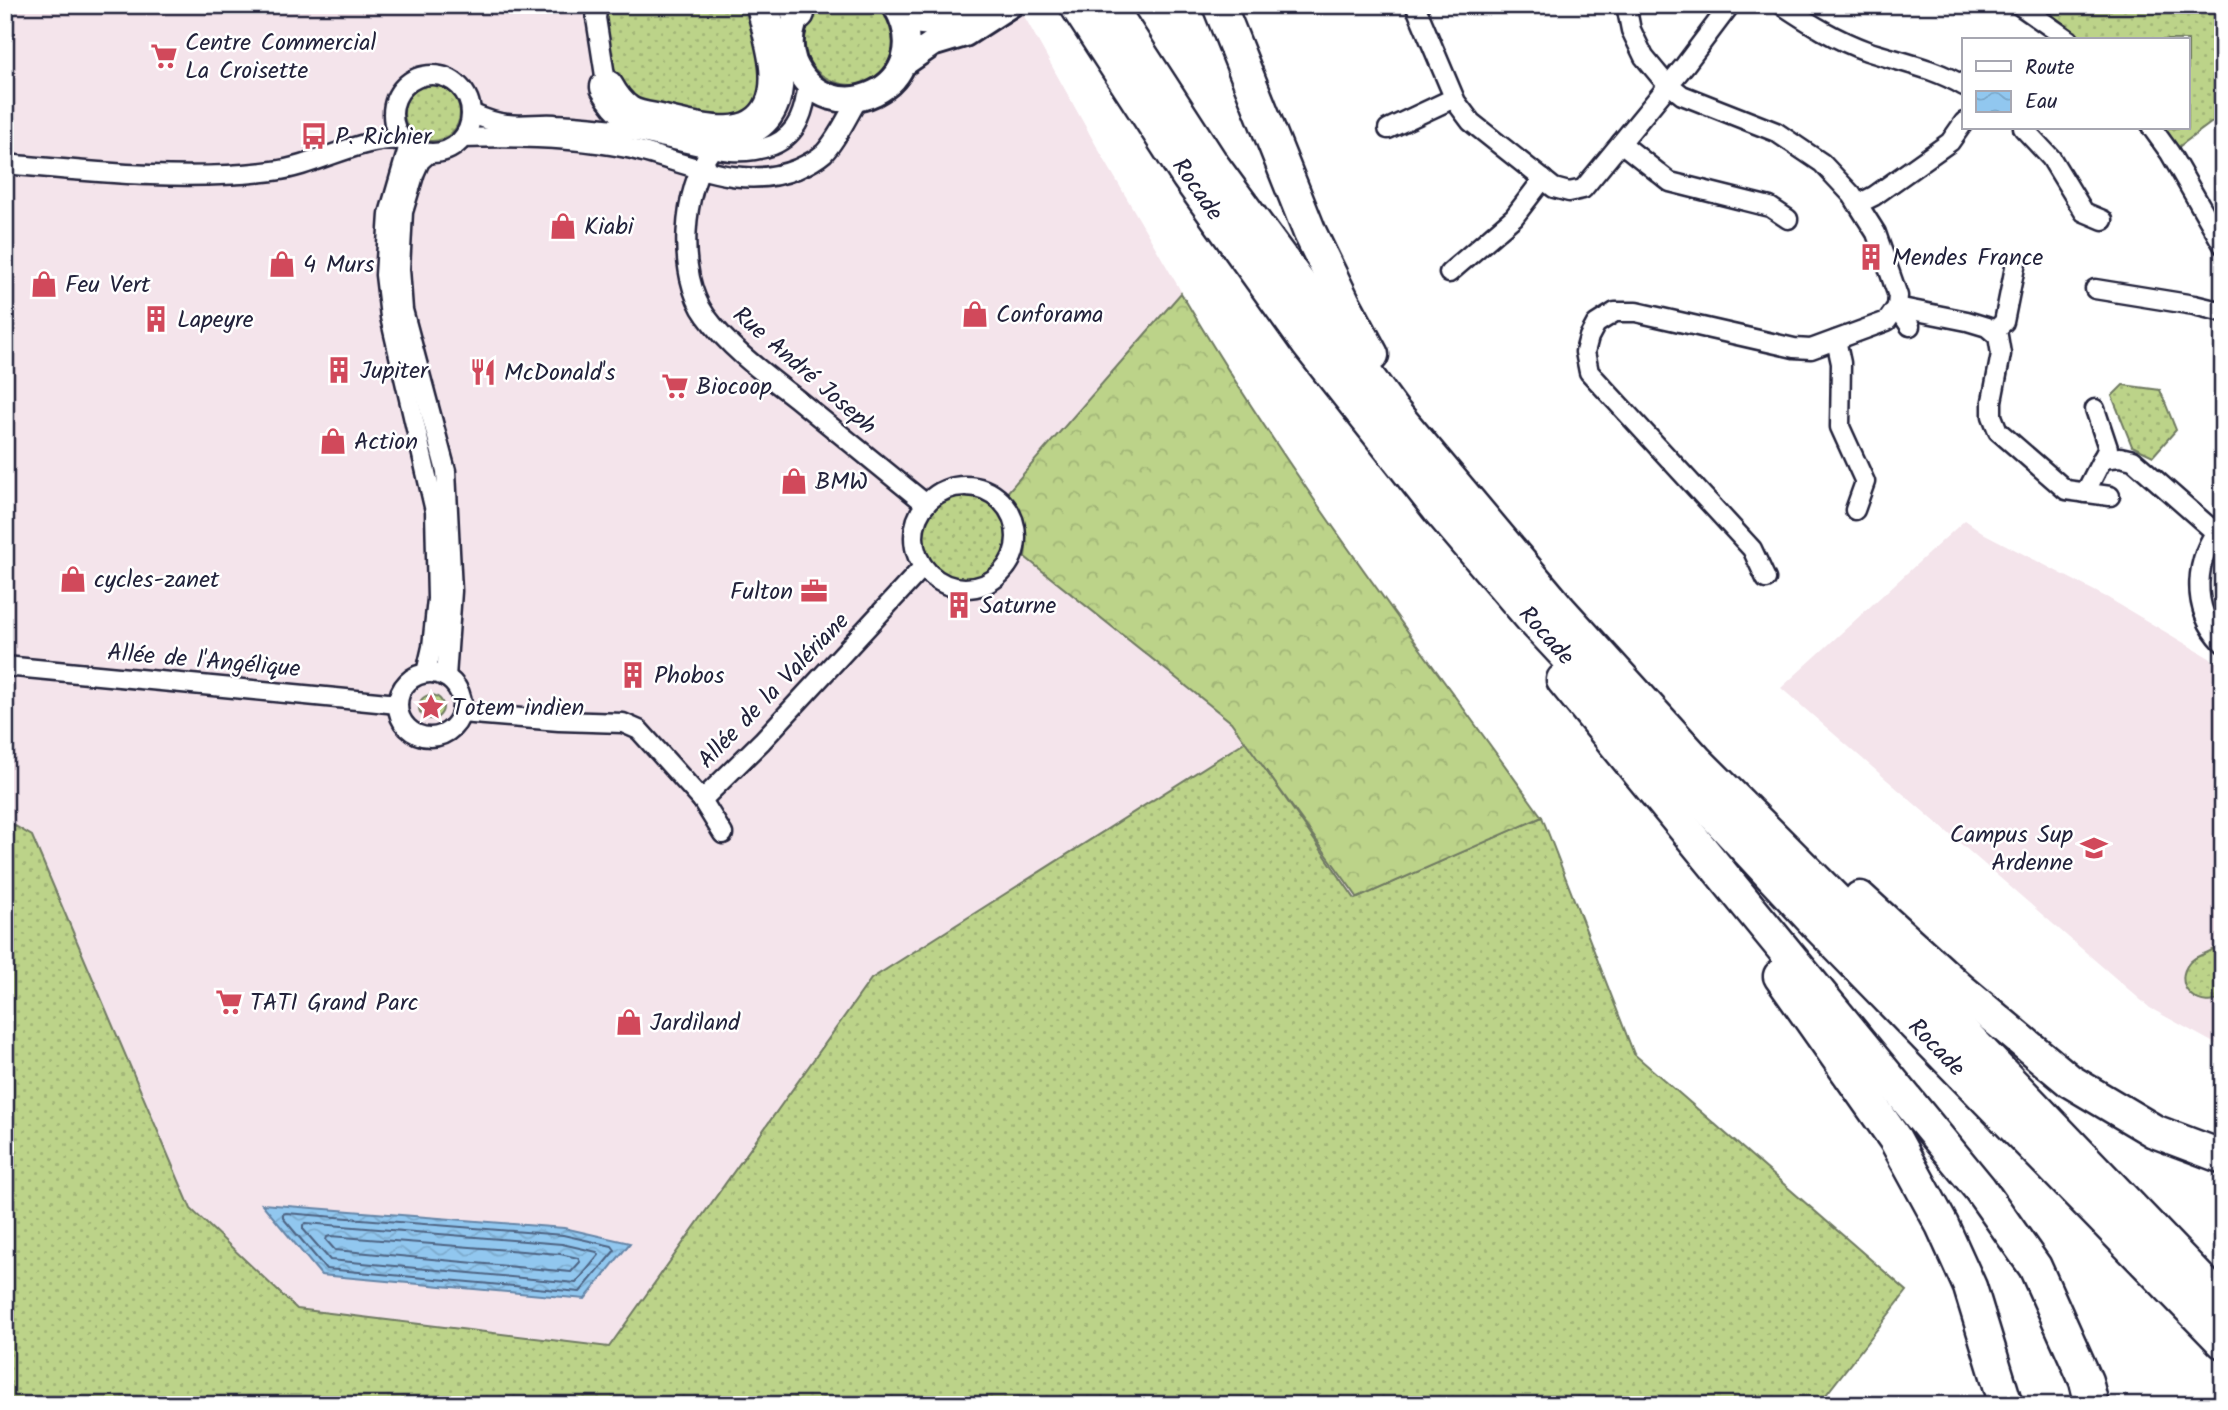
<svg xmlns="http://www.w3.org/2000/svg" width="2228" height="1410" viewBox="0 0 2228 1410" font-family="Kalam,sans-serif">
	<style>
		.built { fill: #f4e4eb }
		.grass { fill: url(#grass-dots); stroke: #6f7a62; stroke-width: 2 }
		.forest { fill: url(#forest-crowns); stroke: #6f7a62; stroke-width: 2 }
		.water { fill: url(#water-waves); stroke: #6585a7; stroke-width: 2 }
		.lines { fill: none; stroke-linecap: round; stroke-linejoin: round }
		.shore { stroke: #4e6483; stroke-width: 2 }
		.street-casing { stroke: #22223b; stroke-width: 23 }
		.secondary-casing { stroke: #22223b; stroke-width: 30 }
		.highway-casing { stroke: #22223b; stroke-width: 37 }
		.street { stroke: #fff; stroke-width: 18 }
		.secondary { stroke: #fff; stroke-width: 24 }
		.highway { stroke: #fff; stroke-width: 32 }
		.labels { text-anchor: middle; stroke-width: 5; stroke-linejoin: round; paint-order: stroke }
		.poi-label { font-size: 24px; fill: #22223b; stroke: #fff; text-anchor: start }
		.street-label { font-size: 24px; fill: #22223b; stroke: #fff }
	</style>
	<defs>
		<pattern id="grass-dots" width="8" height="8" patternUnits="userSpaceOnUse" patternTransform="scale(1.75)"><rect width="8" height="8" fill="#bcd389"/><path d="M2 2h.1M6 6h.1" fill="none" stroke="#a1b577" stroke-width="1.8" stroke-linecap="round"/></pattern>
		<pattern id="forest-crowns" width="20" height="18" patternUnits="userSpaceOnUse" patternTransform="scale(1.75)"><rect width="20" height="18" fill="#bcd389"/><path d="M2 6a3 3 0 1 1 6 0M12 15a3 3 0 1 1 6 0" fill="none" stroke="#a1b577"/></pattern>
		<pattern id="water-waves" width="16" height="10" patternUnits="userSpaceOnUse" patternTransform="scale(1.75)"><rect width="16" height="10" fill="#91c7ef"/><path d="M0 5q4-4 8 0t8 0" fill="none" stroke="#7dabce"/></pattern>
	</defs>
	<rect width="100%" height="100%" fill="#fff"/>
	<filter id="ink" filterUnits="userSpaceOnUse"><feTurbulence type="fractalNoise" baseFrequency=".0143" numOctaves="2"/><feDisplacementMap in="SourceGraphic" scale="14" xChannelSelector="R" yChannelSelector="G"/><feConvolveMatrix kernelMatrix="1 2 1 2 8 2 1 2 1" color-interpolation-filters="sRGB"/></filter>
	<g filter="url(#ink)">
		<g class="built">
			<path d="M5,5H1018L1093,140L1214,348L1307,489L1542,817L1355,899L1246,741L871,979L609,1347L297,1309L191,1209L32,836L5,820Z"/>
			<path d="M1965,520L1985,534L2108,598L2223,666V1048L2150,1008L1781,688Z"/>
		</g>
		<g class="grass">
			<path d="M607,5H758L772,74L745,123L642,112L614,75L605,31Z"/>
			<path d="M821,5H876C888,17 897,31 893,48C875,124 762,69 821,5Z"/>
			<path d="M2042,5H2223V114L2177,148L2162,128H2188V40H2080Z"/>
			<circle cx="432" cy="113" r="28"/>
			<path d="M2123,385L2160,390L2176,430L2153,456L2132,446L2112,396Z"/>
			<circle cx="967" cy="538" r="44"/>
			<circle cx="431" cy="707" r="12"/>
			<path d="M1246,741L1355,899L1542,817L1634,1054L1907,1291L1818,1405H5V820L32,836L191,1209L297,1309L609,1347L871,979Z"/>
			<path d="M2215,948L2223,955V997C2202,1012 2173,989 2187,966C2194,955 2206,955 2215,948Z"/>
		</g>
		<path class="forest" d="M1181,293C1289,476 1419,645 1542,817L1358,898L1231,722L1025,557C1029,531 1022,515 1005,495Z"/>
		<path class="water" d="M262,1204L564,1228L630,1243L585,1299L321,1275Z"/>
		<g class="lines">
			<g class="shore">
				<path d="M286,1213L563,1235L612,1246L615,1250L580,1292L326,1269L283,1218V1214Z"/>
				<path d="M306,1223L562,1244L597,1252L599,1255L576,1283L330,1260L303,1229V1225Z"/>
				<path d="M330,1236L560,1254L578,1258L580,1262L571,1272L335,1250L326,1240L327,1237Z"/>
			</g>
			<defs>
				<g id="street">
					<path d="M598,5L596,18L608,95"/>
					<path d="M1415,5L1456,102L1471,122L1554,188L1569,192L1583,189L1685,65L1730,5"/>
					<path d="M1626,5L1631,30L1644,57L1663,80L1682,95L1776,132L1822,163L1852,195L1876,233L1898,296L1897,307L1910,326"/>
					<path d="M1782,5C1809,23 1836,40 1867,51C1900,62 1934,68 1964,86"/>
					<path d="M2019,5L2069,40"/>
					<circle cx="432" cy="114" r="39"/>
					<path d="M471,113C482,118 494,123 507,124C523,126 539,123 555,124C582,125 609,128 636,132C668,137 698,148 731,151C744,152 760,150 773,145C799,134 805,109 808,83"/>
					<path d="M2023,128L2051,158L2084,212L2103,220"/>
					<path d="M2152,128L2170,153L2223,245"/>
					<path d="M1388,129L1454,98"/>
					<path d="M463,138C517,136 573,137 627,148C683,160 739,193 797,169C806,165 816,160 824,153C838,138 847,117 858,99"/>
					<path d="M1621,143L1670,182L1770,207L1788,219"/>
					<path d="M409,145L389,214L385,275L390,317L435,511L437,599L432,647L426,673"/>
					<path d="M712,149C682,189 676,275 706,316C730,349 765,374 797,399C840,434 883,469 926,504"/>
					<path d="M429,153L420,161L415,172L403,212L400,269L403,310L446,471L452,591L446,677"/>
					<path d="M5,164C94,172 184,182 273,171C318,166 360,136 403,140"/>
					<path d="M1858,204L1874,196L1950,142L1964,122"/>
					<path d="M1449,273L1514,217L1543,179"/>
					<path d="M2095,289L2194,305L2223,312"/>
					<path d="M1993,332L2004,322L2016,262"/>
					<path d="M1836,340L1841,363L1840,427L1865,482L1855,510"/>
					<path d="M2102,459L2120,457L2133,460L2215,532"/>
					<circle cx="965" cy="537" r="51"/>
					<path d="M2085,493L2108,448L2095,409"/>
					<path d="M2223,522C2194,558 2189,608 2223,643"/>
					<path d="M1766,579L1752,549L1589,372L1585,352L1589,337L1596,324L1615,312H1636L1794,348L1811,349L1887,321L1897,307L1967,321L1987,327L1998,336L2001,354L1992,401V416L1998,431L2066,490L2110,496"/>
					<path d="M5,666L398,704"/>
					<circle cx="430" cy="705" r="32"/>
					<path d="M461,713L559,721L623,723L639,730L702,800L762,741L923,567"/>
					<path d="M702,800L723,834"/>
				</g>
				<g id="secondary">
					<path d="M803,5C792,22 787,42 794,62C826,138 944,87 895,5"/>
					<path d="M903,19C936,26 951,25 980,5"/>
					<path d="M903,64L932,44L965,34L1010,5"/>
				</g>
				<g id="highway">
					<path d="M796,5L798,13"/>
					<path d="M1076,5L1188,177L1307,343L1439,510L1532,619L1820,928L2223,1342"/>
					<path d="M1109,5L1214,167L1393,411L1560,610L1696,760L1843,907L2223,1303"/>
					<path d="M1219,5L1310,233L1343,301L1372,355"/>
					<path d="M607,87C612,96 619,106 628,112C637,118 653,119 664,122C698,130 752,147 771,106C785,76 769,36 763,5"/>
					<path d="M1563,680L1980,1189L2035,1267L2086,1381L2092,1405"/>
					<path d="M1860,898L1960,989L2070,1081L2154,1131L2223,1157"/>
					<path d="M1780,976L1895,1139L1942,1225L1970,1287L2006,1405"/>
				</g>
			</defs>
			<use href="#street" class="street-casing"/>
			<use href="#secondary" class="secondary-casing"/>
			<use href="#highway" class="highway-casing"/>
			<use href="#street" class="street"/>
			<use href="#secondary" class="secondary"/>
			<use href="#highway" class="highway"/>
		</g>
	</g>
	<defs>
		<symbol id="supermarket-bare" viewBox="-9 -9 18 18"><path d="M-6-5.5h2.5l.6 2H6L4.5 2H-2.5L-4.4-4H-6ZM-1.5 3.2a1.3 1.3 0 1 0 .1 0ZM3 3.2a1.3 1.3 0 1 0 .1 0Z" fill="#d1495b" stroke="#fff" stroke-width="2.5" paint-order="stroke"/></symbol>
		<symbol id="bus-bare" viewBox="-9 -9 18 18"><path d="M-5-6H5V4H4V6H2V4H-2V6H-4V4H-5ZM-3.5-4V0h7V-4ZM-3.5 1.2v1.5H-2V1.2ZM2 1.2v1.5H3.5V1.2Z" fill="#d1495b" stroke="#fff" stroke-width="2.5" paint-order="stroke"/></symbol>
		<symbol id="shop-bare" viewBox="-9 -9 18 18"><path d="M-5-2.5h2.3a2.7 3.5 0 0 1 5.4 0H5L5.5 6h-11ZM-1.5-2.5h3a1.5 2.3 0 0 0-3 0Z" fill="#d1495b" stroke="#fff" stroke-width="2.5" paint-order="stroke"/></symbol>
		<symbol id="building-bare" viewBox="-9 -9 18 18"><path d="M-4-6H4V6H1V3H-1V6H-4ZM-2.5-4.3h1.7v1.8h-1.7ZM.8-4.3h1.7v1.8H.8ZM-2.5-1h1.7V.8h-1.7ZM.8-1h1.7V.8H.8Z" fill="#d1495b" stroke="#fff" stroke-width="2.5" paint-order="stroke"/></symbol>
		<symbol id="restaurant-bare" viewBox="-9 -9 18 18"><path d="M-5-6h1v4h1v-4h1v4h1v-4h1v5L-1.5 .5V6h-2V.5L-5-1ZM5-6V6H3V1.5H1.5Q1.5-4 5-6Z" fill="#d1495b" stroke="#fff" stroke-width="2.5" paint-order="stroke"/></symbol>
		<symbol id="office-bare" viewBox="-9 -9 18 18"><path d="M-6-3h4V-5.5h4V-3h4V5H-6ZM-1-4.5V-3h2v-1.5ZM-6 0V1H6V0Z" fill="#d1495b" stroke="#fff" stroke-width="2.5" paint-order="stroke"/></symbol>
		<symbol id="sight-bare" viewBox="-9 -9 18 18"><path d="M0-6L1.8-2.2L6-1.7L2.9 1.2L3.7 5.4L0 3.3L-3.7 5.4L-2.9 1.2L-6-1.7L-1.8-2.2Z" fill="#d1495b" stroke="#fff" stroke-width="2.5" paint-order="stroke"/></symbol>
		<symbol id="university-bare" viewBox="-9 -9 18 18"><path d="M0-5L7-2L0 1L-7-2ZM-4 1L0 2.5L4 1V4Q0 6-4 4Z" fill="#d1495b" stroke="#fff" stroke-width="2.5" paint-order="stroke"/></symbol>
	</defs>
	<g fill-rule="evenodd">
		<use href="#supermarket-bare" x="145" y="37" width="38" height="38"/>
		<use href="#bus-bare" x="295" y="117" width="38" height="38"/>
		<use href="#shop-bare" x="544" y="207" width="38" height="38"/>
		<use href="#building-bare" x="1852" y="238" width="38" height="38"/>
		<use href="#shop-bare" x="263" y="245" width="38" height="38"/>
		<use href="#shop-bare" x="25" y="265" width="38" height="38"/>
		<use href="#shop-bare" x="956" y="295" width="38" height="38"/>
		<use href="#building-bare" x="137" y="300" width="38" height="38"/>
		<use href="#building-bare" x="320" y="351" width="38" height="38"/>
		<use href="#restaurant-bare" x="464" y="353" width="38" height="38"/>
		<use href="#supermarket-bare" x="656" y="367" width="38" height="38"/>
		<use href="#shop-bare" x="314" y="422" width="38" height="38"/>
		<use href="#shop-bare" x="775" y="462" width="38" height="38"/>
		<use href="#shop-bare" x="54" y="560" width="38" height="38"/>
		<use href="#office-bare" x="795" y="572" width="38" height="38"/>
		<use href="#building-bare" x="940" y="586" width="38" height="38"/>
		<use href="#building-bare" x="614" y="656" width="38" height="38"/>
		<use href="#sight-bare" x="412" y="688" width="38" height="38"/>
		<use href="#university-bare" x="2075" y="829" width="38" height="38"/>
		<use href="#supermarket-bare" x="210" y="983" width="38" height="38"/>
		<use href="#shop-bare" x="610" y="1003" width="38" height="38"/>
	</g>
	<g class="labels">
		<g class="poi-label">
			<text x="185" y="50">Centre Commercial<tspan x="185" dy="28">La Croisette</tspan></text>
			<text x="335" y="144">P. Richier</text>
			<text x="584" y="234">Kiabi</text>
			<text x="1892" y="265">Mendes France</text>
			<text x="303" y="272">4 Murs</text>
			<text x="65" y="292">Feu Vert</text>
			<text x="996" y="322">Conforama</text>
			<text x="177" y="327">Lapeyre</text>
			<text x="360" y="378">Jupiter</text>
			<text x="504" y="380">McDonald's</text>
			<text x="696" y="394">Biocoop</text>
			<text x="354" y="449">Action</text>
			<text x="815" y="489">BMW</text>
			<text x="94" y="587">cycles-zanet</text>
			<text x="793" y="599" text-anchor="end">Fulton</text>
			<text x="980" y="613">Saturne</text>
			<text x="654" y="683">Phobos</text>
			<text x="452" y="715">Totem indien</text>
			<text x="2073" y="842" text-anchor="end">Campus Sup<tspan x="2073" dy="28">Ardenne</tspan></text>
			<text x="250" y="1010">TATI Grand Parc</text>
			<text x="650" y="1030">Jardiland</text>
		</g>
		<g class="street-label">
			<text transform="translate(1198 189) rotate(55)" y="8">Rocade</text>
			<text transform="translate(805 370) rotate(41)" y="8">Rue André Joseph</text>
			<text transform="translate(1547 635) rotate(48)" y="8">Rocade</text>
			<text transform="translate(204 660) rotate(5)" y="8">Allée de l'Angélique</text>
			<text transform="translate(773 690) rotate(-46)" y="8">Allée de la Valériane</text>
			<text transform="translate(1937 1047) rotate(46)" y="8">Rocade</text>
		</g>
	</g>
	<rect width="2228" height="1410" fill="none" stroke="#fff" stroke-width="28"/>
	<rect x="14" y="14" width="2200" height="1382" fill="none" stroke="#22223b" stroke-width="2.5" filter="url(#ink)"/>
	<rect x="1962" y="38" width="228" height="91" fill="#ffffff" stroke="#a7a7b1" stroke-width="2"/>
	<rect x="1976" y="61" width="35" height="10" fill="#ffffff" stroke="#a7a7b1" stroke-width="2"/>
	<text x="2025" y="74" font-size="21" fill="#22223b">Route</text>
	<rect x="1976" y="91" width="35" height="21" fill="url(#water-waves)" stroke="#a7a7b1" stroke-width="2"/>
	<text x="2025" y="108" font-size="21" fill="#22223b">Eau</text>
</svg>
